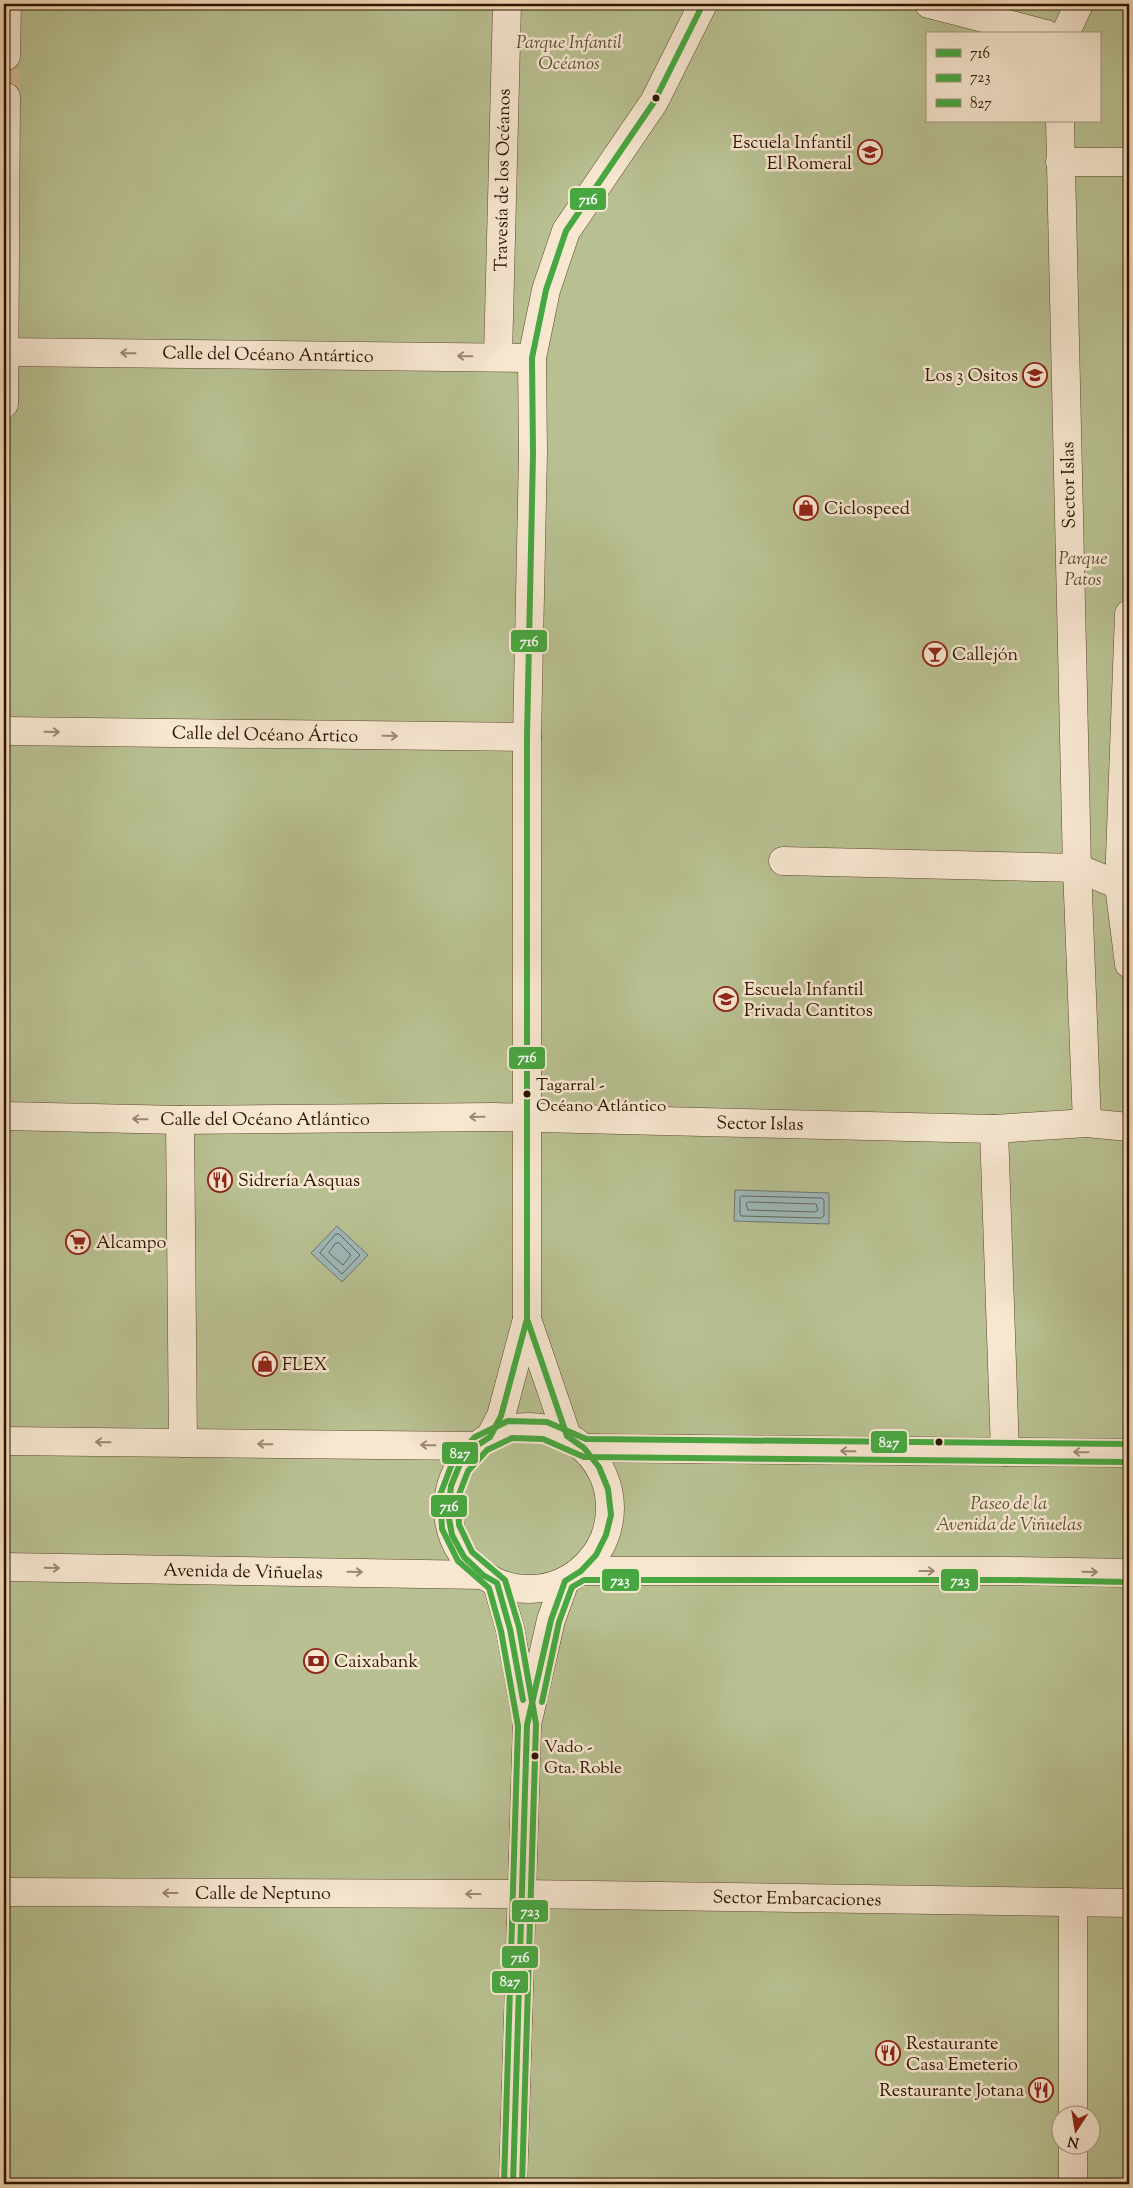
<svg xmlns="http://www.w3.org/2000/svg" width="1133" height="2188" viewBox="0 0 1133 2188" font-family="'Sorts Mill Goudy',serif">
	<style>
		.green { fill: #b8c091; stroke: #726a48; fill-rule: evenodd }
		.water { fill: #9eb8b8; stroke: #70766e }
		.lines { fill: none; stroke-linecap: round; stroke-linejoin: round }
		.shore { stroke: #64665c; stroke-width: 1 }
		.minor-tunnel { stroke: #d5bc9c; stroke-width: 28; stroke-dasharray: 28 14; stroke-linecap: butt }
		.minor-casing { stroke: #5d462e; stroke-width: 29 }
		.minor { stroke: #f7e7d1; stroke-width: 28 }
		.bus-1-casing { stroke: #f7e7d1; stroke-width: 10 }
		.bus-2-casing { stroke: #f7e7d1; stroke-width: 10 }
		.bus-3-casing { stroke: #f7e7d1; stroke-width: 10 }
		.bus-1 { stroke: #47a740; stroke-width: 6 }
		.bus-2 { stroke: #47a740; stroke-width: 6 }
		.bus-3 { stroke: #47a740; stroke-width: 6 }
		.oneway { stroke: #9b8873 }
		.bus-dot { fill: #2b1400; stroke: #f7e7d1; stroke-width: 2 }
		.labels { text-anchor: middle; stroke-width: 5; stroke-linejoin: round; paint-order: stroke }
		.bus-label { font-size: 17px; fill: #2b1400; stroke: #f7e7d1; text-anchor: start }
		.park-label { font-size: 18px; font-style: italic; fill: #5c5033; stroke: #f7e7d1 }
		.poi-label { font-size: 18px; fill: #2b1400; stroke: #f7e7d1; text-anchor: start }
		.street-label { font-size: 18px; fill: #2b1400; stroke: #f7e7d1 }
		.line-badge { stroke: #f7e7d1; stroke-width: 2 }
		.badge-label { font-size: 14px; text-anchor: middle; font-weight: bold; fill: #fff }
	</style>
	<rect width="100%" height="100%" fill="#f3dab8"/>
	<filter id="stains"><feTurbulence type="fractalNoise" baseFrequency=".004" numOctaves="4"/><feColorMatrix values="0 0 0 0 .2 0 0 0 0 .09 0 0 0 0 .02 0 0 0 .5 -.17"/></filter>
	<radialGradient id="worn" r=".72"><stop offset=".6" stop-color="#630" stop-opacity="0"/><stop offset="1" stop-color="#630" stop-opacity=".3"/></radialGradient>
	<path class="green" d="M4,4H1129V2184H4ZM927,34H1099V121H927ZM1060,2116H1090V2146H1060Z"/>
	<g class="water">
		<path d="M735,1190L829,1193V1224L734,1221Z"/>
		<path d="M337,1226L368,1255L342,1282L311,1253Z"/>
	</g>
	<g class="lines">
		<g class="shore">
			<path d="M742,1196L822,1198L824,1200V1216L821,1218L741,1216L740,1214V1198Z"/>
			<path d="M749,1202L816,1204L818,1210L815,1212L748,1210L746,1204Z"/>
			<path d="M336,1234H339L360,1255L342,1274L320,1253Z"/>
			<path d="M336,1243H339L351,1255L343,1265L329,1253Z"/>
		</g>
		<path class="minor-tunnel" d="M6,97V56"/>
		<defs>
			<g id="minor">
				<path d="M929,4L1046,34"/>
				<path d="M1065,34L1079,4"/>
				<path d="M6,56L7,4"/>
				<path d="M1060,121L1077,868L1087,1123"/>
				<path d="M1060,162H1129"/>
				<path d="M4,352L532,358"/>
				<path d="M498,356L507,4"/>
				<path d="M4,404L6,97"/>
				<path d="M1129,614L1119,885L1129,964"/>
				<path d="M4,731L527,737"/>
				<path d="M783,861L1077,868L1119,885H1129"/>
				<path d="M4,1116L180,1120L494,1117L994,1129L1087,1123L1129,1127"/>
				<path d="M180,1120L183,1443"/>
				<path d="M994,1129L1005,1452"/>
				<path d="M527,1319L567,1436"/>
				<circle cx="529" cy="1508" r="81"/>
				<path d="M490,1437L501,1416L527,1319V737L533,453L532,358L546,290L566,231L654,102L703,4"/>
				<path d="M4,1441L476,1446"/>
				<path d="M584,1448L1129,1453"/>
				<path d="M4,1567L483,1575"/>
				<path d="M581,1571H1010L1129,1573"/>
				<path d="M497,1583L510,1629L525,1711"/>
				<path d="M4,1892L522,1894L1129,1903"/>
				<path d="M1073,2116V1903"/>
				<path d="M513,2184L527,1725L551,1620L565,1581"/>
				<path d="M1073,2184V2146"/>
			</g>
		</defs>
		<use href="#minor" class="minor-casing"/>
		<use href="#minor" class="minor"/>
		<defs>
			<g id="bus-1">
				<path d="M523,1700L510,1629L497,1583L483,1575L464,1557L452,1535L448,1513L451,1486L460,1464L476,1446L490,1437L501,1416L527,1319V1312"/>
				<path d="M513,2184L527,1725L551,1620L565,1581L581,1571L596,1555L606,1535L611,1515L608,1489L599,1467L584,1448L567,1436L527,1319V737L533,453L532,358L546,290L566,231L654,102L703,4"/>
			</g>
			<g id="bus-2">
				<path d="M542,1702L559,1622L572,1587L584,1580H1010L1129,1582"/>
				<path d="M522,2184L536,1724L519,1627L505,1580L472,1552L459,1525L458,1497L468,1471L487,1450L512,1438L543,1439L584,1457L1129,1462"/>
			</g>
			<path id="bus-3" d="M504,2184L518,1726L501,1631L489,1588L458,1561L442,1529L440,1495L453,1461L475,1437L508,1421L547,1422L586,1439L1129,1444"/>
		</defs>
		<use href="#bus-1" class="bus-1-casing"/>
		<use href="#bus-2" class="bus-2-casing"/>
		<use href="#bus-3" class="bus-3-casing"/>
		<use href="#bus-1" class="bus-1"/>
		<use href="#bus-2" class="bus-2"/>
		<use href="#bus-3" class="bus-3"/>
	</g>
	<defs><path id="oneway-shaft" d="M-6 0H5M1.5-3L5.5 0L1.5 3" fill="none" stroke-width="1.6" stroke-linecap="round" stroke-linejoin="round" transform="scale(1.25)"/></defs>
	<g class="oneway">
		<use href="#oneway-shaft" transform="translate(128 353) rotate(-179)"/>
		<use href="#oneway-shaft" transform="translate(465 356) rotate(-179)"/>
		<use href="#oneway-shaft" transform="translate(52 732) rotate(1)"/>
		<use href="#oneway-shaft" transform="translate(390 736) rotate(1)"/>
		<use href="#oneway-shaft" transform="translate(477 1117) rotate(179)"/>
		<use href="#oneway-shaft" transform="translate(140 1119) rotate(-179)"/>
		<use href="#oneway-shaft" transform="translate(103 1442) rotate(-179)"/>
		<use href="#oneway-shaft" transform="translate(265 1444) rotate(-179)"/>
		<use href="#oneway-shaft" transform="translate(428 1445) rotate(-179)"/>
		<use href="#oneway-shaft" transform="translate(848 1451) rotate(-179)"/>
		<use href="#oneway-shaft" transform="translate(1081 1452) rotate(-179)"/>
		<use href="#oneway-shaft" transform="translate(52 1568) rotate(1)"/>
		<use href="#oneway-shaft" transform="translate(927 1571)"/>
		<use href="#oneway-shaft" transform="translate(355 1572) rotate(1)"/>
		<use href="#oneway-shaft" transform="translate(1090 1572) rotate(1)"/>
		<use href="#oneway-shaft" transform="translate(170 1893) rotate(-180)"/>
		<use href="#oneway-shaft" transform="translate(473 1894) rotate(-180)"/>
	</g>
	<defs>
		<symbol id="school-ring" viewBox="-11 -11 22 22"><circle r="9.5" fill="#f7e7d1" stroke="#8f2418" stroke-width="1.5"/><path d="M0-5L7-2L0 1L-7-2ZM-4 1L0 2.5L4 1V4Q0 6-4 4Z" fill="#8f2418"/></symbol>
		<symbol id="shop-ring" viewBox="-11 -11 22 22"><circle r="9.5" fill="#f7e7d1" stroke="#8f2418" stroke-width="1.5"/><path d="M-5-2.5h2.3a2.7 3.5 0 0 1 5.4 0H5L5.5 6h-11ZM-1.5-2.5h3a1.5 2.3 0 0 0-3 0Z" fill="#8f2418"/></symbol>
		<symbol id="bar-ring" viewBox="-11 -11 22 22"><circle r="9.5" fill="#f7e7d1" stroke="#8f2418" stroke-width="1.5"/><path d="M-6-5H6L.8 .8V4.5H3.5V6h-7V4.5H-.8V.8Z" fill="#8f2418"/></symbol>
		<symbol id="restaurant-ring" viewBox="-11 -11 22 22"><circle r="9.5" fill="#f7e7d1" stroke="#8f2418" stroke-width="1.5"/><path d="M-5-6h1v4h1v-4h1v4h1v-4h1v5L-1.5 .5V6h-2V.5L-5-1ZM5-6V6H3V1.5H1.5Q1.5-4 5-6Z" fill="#8f2418"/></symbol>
		<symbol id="supermarket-ring" viewBox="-11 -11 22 22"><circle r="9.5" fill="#f7e7d1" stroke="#8f2418" stroke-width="1.5"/><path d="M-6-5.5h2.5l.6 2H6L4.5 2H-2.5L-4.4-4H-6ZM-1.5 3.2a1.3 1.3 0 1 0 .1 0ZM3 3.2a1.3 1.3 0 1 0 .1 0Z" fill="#8f2418"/></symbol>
		<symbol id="bank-ring" viewBox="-11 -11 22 22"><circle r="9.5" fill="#f7e7d1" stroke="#8f2418" stroke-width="1.5"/><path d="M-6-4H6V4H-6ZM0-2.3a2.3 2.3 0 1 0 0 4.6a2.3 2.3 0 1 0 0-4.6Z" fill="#8f2418"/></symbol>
	</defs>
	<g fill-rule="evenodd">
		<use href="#school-ring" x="856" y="138" width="28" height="28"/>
		<use href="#school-ring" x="1021" y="361" width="28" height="28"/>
		<use href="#shop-ring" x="792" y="494" width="28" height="28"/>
		<use href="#bar-ring" x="921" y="640" width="28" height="28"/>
		<use href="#school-ring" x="712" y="985" width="28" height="28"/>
		<use href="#restaurant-ring" x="206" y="1166" width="28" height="28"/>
		<use href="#supermarket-ring" x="64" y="1228" width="28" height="28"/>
		<use href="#shop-ring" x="251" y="1350" width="28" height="28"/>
		<use href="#bank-ring" x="302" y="1647" width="28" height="28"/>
		<use href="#restaurant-ring" x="874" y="2039" width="28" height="28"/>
		<use href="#restaurant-ring" x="1027" y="2076" width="28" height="28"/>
	</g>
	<g class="bus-dot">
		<circle cx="656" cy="98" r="4.5"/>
		<circle cx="527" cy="1094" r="4.5"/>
		<circle cx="939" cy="1442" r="4.5"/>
		<circle cx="535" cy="1756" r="4.5"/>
	</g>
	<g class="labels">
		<g class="bus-label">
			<text x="536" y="1090">Tagarral -<tspan x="536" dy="21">Océano Atlántico</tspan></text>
			<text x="544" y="1752">Vado -<tspan x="544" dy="21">Gta. Roble</tspan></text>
		</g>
		<g class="park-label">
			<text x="569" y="48">Parque Infantil<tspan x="569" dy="21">Océanos</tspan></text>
			<text x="1083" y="564">Parque<tspan x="1083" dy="21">Patos</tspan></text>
			<text x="1009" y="1509">Paseo de la<tspan x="1009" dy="21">Avenida de Viñuelas</tspan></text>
		</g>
		<g class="poi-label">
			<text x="852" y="148" text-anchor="end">Escuela Infantil<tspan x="852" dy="21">El Romeral</tspan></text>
			<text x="1018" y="381" text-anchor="end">Los 3 Ositos</text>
			<text x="824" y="514">Ciclospeed</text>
			<text x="952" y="660">Callejón</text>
			<text x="744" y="995">Escuela Infantil<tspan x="744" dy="21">Privada Cantitos</tspan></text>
			<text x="238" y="1186">Sidrería Asquas</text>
			<text x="96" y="1248">Alcampo</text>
			<text x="282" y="1370">FLEX</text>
			<text x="334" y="1667">Caixabank</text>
			<text x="906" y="2049">Restaurante<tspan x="906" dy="21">Casa Emeterio</tspan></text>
			<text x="1024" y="2096" text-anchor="end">Restaurante Jotana</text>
		</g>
		<g class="street-label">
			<text transform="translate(502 180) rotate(-89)" y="6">Travesía de los Océanos</text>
			<text transform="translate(268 354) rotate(1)" y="6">Calle del Océano Antártico</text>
			<text transform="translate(1068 485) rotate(-91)" y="6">Sector Islas</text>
			<text transform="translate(265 734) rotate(1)" y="6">Calle del Océano Ártico</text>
			<text x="265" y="1125">Calle del Océano Atlántico</text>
			<text transform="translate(760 1123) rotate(1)" y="6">Sector Islas</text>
			<text transform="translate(243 1571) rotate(1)" y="6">Avenida de Viñuelas</text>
			<text x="263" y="1899">Calle de Neptuno</text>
			<text transform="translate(797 1898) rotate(1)" y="6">Sector Embarcaciones</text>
		</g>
	</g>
	<g class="line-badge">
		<rect x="569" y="187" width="38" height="24" rx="5" fill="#47a740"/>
		<rect x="510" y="629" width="38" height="24" rx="5" fill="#47a740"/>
		<rect x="508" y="1046" width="38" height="24" rx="5" fill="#47a740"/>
		<rect x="870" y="1430" width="38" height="24" rx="5" fill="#47a740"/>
		<rect x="441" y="1441" width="38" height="24" rx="5" fill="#47a740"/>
		<rect x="430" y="1494" width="38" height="24" rx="5" fill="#47a740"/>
		<rect x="601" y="1568" width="39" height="24" rx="5" fill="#47a740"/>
		<rect x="940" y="1568" width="39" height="24" rx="5" fill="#47a740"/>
		<rect x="511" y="1899" width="38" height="24" rx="5" fill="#47a740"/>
		<rect x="501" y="1945" width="38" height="24" rx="5" fill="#47a740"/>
		<rect x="491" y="1970" width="38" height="24" rx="5" fill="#47a740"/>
	</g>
	<g class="badge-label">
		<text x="588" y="204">716</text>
		<text x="529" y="646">716</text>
		<text x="527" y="1062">716</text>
		<text x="889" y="1447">827</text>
		<text x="460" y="1458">827</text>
		<text x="449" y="1511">716</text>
		<text x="620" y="1585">723</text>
		<text x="960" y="1585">723</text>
		<text x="530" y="1916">723</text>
		<text x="520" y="1962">716</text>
		<text x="510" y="1986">827</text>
	</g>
	<rect width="1133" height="2188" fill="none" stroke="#f3dab8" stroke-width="20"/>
	<rect x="5" y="5" width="1123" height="2178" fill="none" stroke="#2b1400" stroke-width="2.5"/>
	<rect x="10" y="10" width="1113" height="2168" fill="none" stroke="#2b1400"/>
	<rect x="926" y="32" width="175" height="90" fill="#f7e7d1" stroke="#a5937d"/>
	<rect x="936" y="49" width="25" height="8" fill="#47a740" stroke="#a5937d"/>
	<text x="970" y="58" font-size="15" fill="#2b1400">716</text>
	<rect x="936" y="74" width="25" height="8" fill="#47a740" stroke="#a5937d"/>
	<text x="970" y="82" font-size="15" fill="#2b1400">723</text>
	<rect x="936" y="99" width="25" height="8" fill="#47a740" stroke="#a5937d"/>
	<text x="970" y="108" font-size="15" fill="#2b1400">827</text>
	<g transform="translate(1076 2130) rotate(192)"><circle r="24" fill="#f7e7d1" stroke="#a5937d"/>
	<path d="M0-4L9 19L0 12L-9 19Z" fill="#8f2418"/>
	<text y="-8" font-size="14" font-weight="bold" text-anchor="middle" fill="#2b1400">N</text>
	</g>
	<rect width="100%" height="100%" filter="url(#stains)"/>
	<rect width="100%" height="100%" fill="url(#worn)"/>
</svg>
